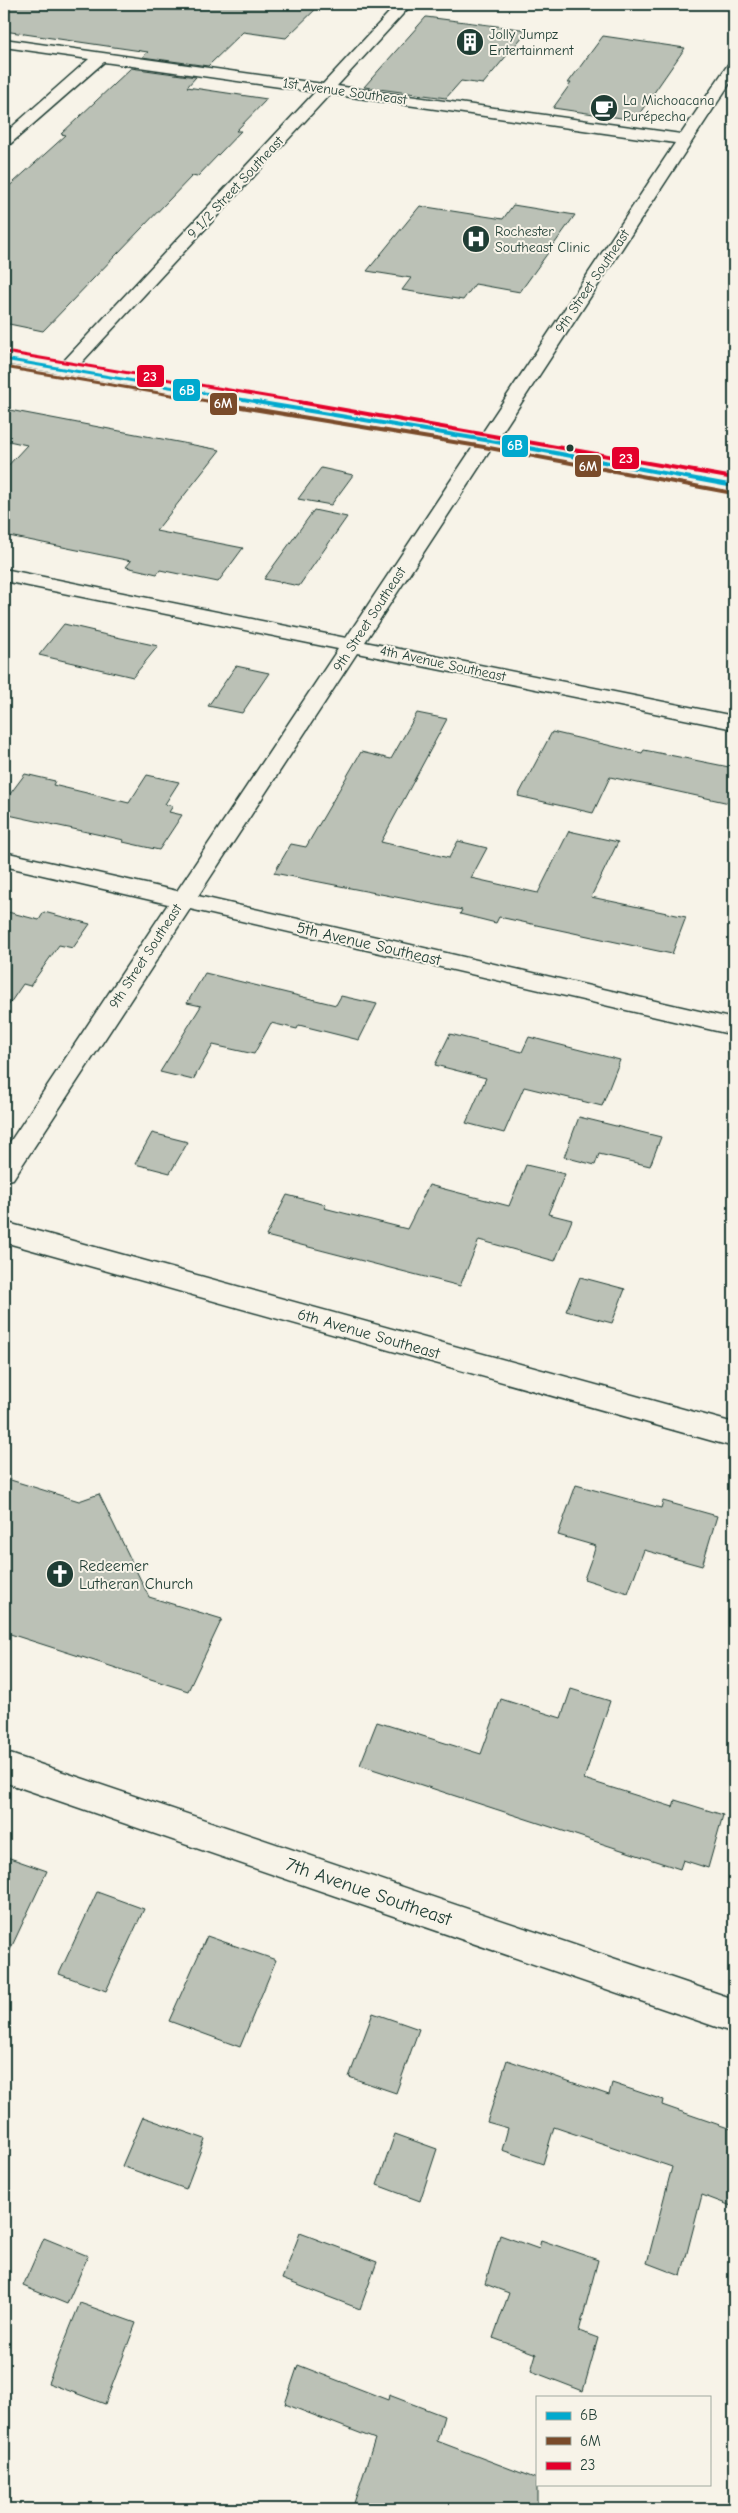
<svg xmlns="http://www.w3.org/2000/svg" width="738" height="2513" viewBox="0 0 738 2513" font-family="'Comic Neue',sans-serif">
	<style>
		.building { fill: #bbc1b6; stroke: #1f3d34 }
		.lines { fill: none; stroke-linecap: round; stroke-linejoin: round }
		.minor-casing { stroke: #1f3d34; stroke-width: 3 }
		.major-casing { stroke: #1f3d34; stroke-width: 3 }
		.minor { fill: #f7f3e8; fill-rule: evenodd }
		.major { fill: #f7f3e8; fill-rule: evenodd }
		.bus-1-far1-casing { stroke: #f7f3e8; stroke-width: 5.5 }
		.bus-1-casing { stroke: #f7f3e8; stroke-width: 7 }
		.bus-2-far1-casing { stroke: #f7f3e8; stroke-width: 5.5 }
		.bus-2-casing { stroke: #f7f3e8; stroke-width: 7 }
		.bus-3-far1-casing { stroke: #f7f3e8; stroke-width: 5.5 }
		.bus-3-casing { stroke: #f7f3e8; stroke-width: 7 }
		.bus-1-far1 { stroke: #00a9ce; stroke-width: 3 }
		.bus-1 { stroke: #00a9ce; stroke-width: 4 }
		.bus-2-far1 { stroke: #7a4b2a; stroke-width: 3 }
		.bus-2 { stroke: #7a4b2a; stroke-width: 4 }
		.bus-3-far1 { stroke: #e4002b; stroke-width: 3 }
		.bus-3 { stroke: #e4002b; stroke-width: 4 }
		.bus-dot { fill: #1f3d34; stroke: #f7f3e8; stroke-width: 2 }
		.labels { text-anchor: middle; stroke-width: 4; stroke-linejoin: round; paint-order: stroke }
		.far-poi-label { font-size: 14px; fill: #1f3d34; stroke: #f7f3e8; text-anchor: start }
		.far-street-label { font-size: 14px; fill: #1f3d34; stroke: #f7f3e8 }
		.street-label { font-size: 16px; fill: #1f3d34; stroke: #f7f3e8 }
		.poi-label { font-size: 16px; fill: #1f3d34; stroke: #f7f3e8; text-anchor: start }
		.near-street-label { font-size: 19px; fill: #1f3d34; stroke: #f7f3e8 }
		.line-badge { stroke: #f7f3e8; stroke-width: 2 }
		.badge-label { font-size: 14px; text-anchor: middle; font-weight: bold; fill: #fff }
	</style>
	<rect width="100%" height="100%" fill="#f7f3e8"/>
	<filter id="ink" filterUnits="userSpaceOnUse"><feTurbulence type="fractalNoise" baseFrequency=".02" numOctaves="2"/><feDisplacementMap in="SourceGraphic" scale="10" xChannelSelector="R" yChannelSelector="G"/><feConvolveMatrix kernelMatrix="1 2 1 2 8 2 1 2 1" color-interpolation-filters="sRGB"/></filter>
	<g filter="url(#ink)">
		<g class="building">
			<path d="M4,4H321L286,38L243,32L208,66L142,57L148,52L4,31Z"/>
			<path d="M426,17L528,30L483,84L461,81L446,98L364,87Z"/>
			<path d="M603,36L685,48L635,120L553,108L571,83H568Z"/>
			<path d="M131,68L196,77L187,87L267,99L236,131H241L197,177L192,176L43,331L4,323V191L66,135L61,134Z"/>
			<path d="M513,205L575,215L520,292L475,284L463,300L402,290L411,278L367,271L420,206L503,219Z"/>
			<path d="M4,409L220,450L156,531L243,548L218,582L160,570L157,574L126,567L131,561L4,535V470L27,445L4,440Z"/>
			<path d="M321,468L353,475L331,505L298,499Z"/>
			<path d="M314,510L347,517L299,586L264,579Z"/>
			<path d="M64,624L94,631L93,632L158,646L133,677L39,655Z"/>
			<path d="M236,666L269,673L242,713L208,706Z"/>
			<path d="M417,713L447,719L381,842L449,858L458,841L487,848L471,878L538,893L569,831L618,842L591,897L686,917L672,954L499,917L496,923L460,914L462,910L274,873L291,844L306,847L361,752L391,759Z"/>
			<path d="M552,732L642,753L644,750L734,768V804L610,777L593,813L518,796Z"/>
			<path d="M25,774L55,781L53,785L129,803L147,775L179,782L165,804L173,806L169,812L182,815L159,850L123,842L124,840L4,814V802Z"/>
			<path d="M4,911L39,920L44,912L90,924L73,948L59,945L30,986L23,984L4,1012Z"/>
			<path d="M205,973L336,1005L341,996L377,1004L359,1040L299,1025L297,1029L271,1023L254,1054L213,1045L193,1080L160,1072L201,1006L187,1003Z"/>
			<path d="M450,1034L522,1052L529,1037L620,1060L602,1106L524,1087L504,1133L466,1123L486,1078L435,1065Z"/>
			<path d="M579,1117L661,1137L650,1166L599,1154L595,1165L564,1157Z"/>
			<path d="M152,1133L188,1142L170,1173L135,1164Z"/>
			<path d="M526,1165L565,1174L548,1214L572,1220L555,1261L479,1240L460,1286L266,1236L287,1195L326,1205L324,1208L407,1229L429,1185L509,1206Z"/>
			<path d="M580,1277L625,1289L612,1323L566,1311Z"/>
			<path d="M4,1478L79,1501L99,1494L149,1597L222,1619L188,1691L4,1632Z"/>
			<path d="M576,1485L661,1508L663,1501L717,1516L702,1566L644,1550L628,1593L584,1579L596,1546L558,1535Z"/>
			<path d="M571,1689L610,1701L584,1779L673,1807L675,1800L723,1815L708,1868L683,1860L680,1869L360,1765L377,1722L481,1754L501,1699L561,1718Z"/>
			<path d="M4,1856L47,1871L4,1963Z"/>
			<path d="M97,1892L144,1909L106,1991L59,1974Z"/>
			<path d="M207,1936L276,1960L240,2047L169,2021Z"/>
			<path d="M373,2013L419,2029L396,2093L349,2077Z"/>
			<path d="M507,2060L609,2095L612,2083L663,2100L662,2105L734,2130V2207L702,2195L681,2276L647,2263L672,2167L554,2127L543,2164L502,2150L508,2128L487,2122Z"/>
			<path d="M143,2117L205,2139L186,2189L122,2166Z"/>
			<path d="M395,2134L437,2149L420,2201L377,2185Z"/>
			<path d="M300,2233L377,2262L360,2309L282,2279Z"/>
			<path d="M500,2235L539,2249L541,2240L598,2260L579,2331L598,2338L583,2391L531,2371L536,2354L493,2338L509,2293L485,2284Z"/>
			<path d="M44,2238L88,2256L67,2304L23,2286Z"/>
			<path d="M80,2303L136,2323L105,2404L48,2383Z"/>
			<path d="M298,2365L388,2400L389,2395L444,2416L437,2441L537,2479V2509H352L375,2439L285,2404Z"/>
		</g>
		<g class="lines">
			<defs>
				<g id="minor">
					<path d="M397,4H412L337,86L681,134L729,63L734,62V77L365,642L734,716V729L357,653L198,896L734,1019V1035L190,909L13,1179L4,1181V1151L168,904L4,866V852L177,891L338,649L4,581V569L346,638L675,143L330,94L71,374H59L56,370L59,366L315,92L104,62L9,145L4,147V134L89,59L4,47V39L323,84Z"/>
					<path d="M4,1222L734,1423V1447L4,1242Z"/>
					<path d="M4,1752L734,1999V2033L4,1782Z"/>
				</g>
				<path id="major" d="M4,354L485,434L734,480V492L485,446L4,364Z"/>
			</defs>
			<use href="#minor" class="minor-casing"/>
			<use href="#major" class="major-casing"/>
			<use href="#minor" class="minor"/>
			<use href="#major" class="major"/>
			<defs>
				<path id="bus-1-far1" d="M4,359L264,403"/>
				<path id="bus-1" d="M256,402L485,440L734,486"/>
				<path id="bus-2-far1" d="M4,367L219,403"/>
				<path id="bus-2" d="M211,402L484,447L733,493"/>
				<path id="bus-3-far1" d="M5,352L306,403"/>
				<path id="bus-3" d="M299,402L734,478"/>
			</defs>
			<use href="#bus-1-far1" class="bus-1-far1-casing"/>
			<use href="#bus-1" class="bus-1-casing"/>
			<use href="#bus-2-far1" class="bus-2-far1-casing"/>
			<use href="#bus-2" class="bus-2-casing"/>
			<use href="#bus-3-far1" class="bus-3-far1-casing"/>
			<use href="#bus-3" class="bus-3-casing"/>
			<use href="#bus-1-far1" class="bus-1-far1"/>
			<use href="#bus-1" class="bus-1"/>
			<use href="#bus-2-far1" class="bus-2-far1"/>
			<use href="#bus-2" class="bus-2"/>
			<use href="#bus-3-far1" class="bus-3-far1"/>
			<use href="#bus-3" class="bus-3"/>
		</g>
	</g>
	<defs>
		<symbol id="building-disc" viewBox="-11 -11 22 22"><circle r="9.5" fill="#1f3d34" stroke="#f7f3e8"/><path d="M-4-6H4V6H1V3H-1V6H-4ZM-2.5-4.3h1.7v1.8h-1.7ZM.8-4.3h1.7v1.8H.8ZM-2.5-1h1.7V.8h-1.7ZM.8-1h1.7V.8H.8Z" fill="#fff"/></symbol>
		<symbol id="cafe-disc" viewBox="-11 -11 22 22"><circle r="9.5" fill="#1f3d34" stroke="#f7f3e8"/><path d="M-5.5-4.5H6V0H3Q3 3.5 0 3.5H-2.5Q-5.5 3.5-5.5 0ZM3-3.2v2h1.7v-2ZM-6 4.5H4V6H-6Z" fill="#fff"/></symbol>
		<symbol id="hospital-disc" viewBox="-11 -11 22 22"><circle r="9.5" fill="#1f3d34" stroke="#f7f3e8"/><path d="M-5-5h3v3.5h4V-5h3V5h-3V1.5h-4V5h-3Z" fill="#fff"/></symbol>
		<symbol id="church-disc" viewBox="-11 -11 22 22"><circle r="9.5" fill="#1f3d34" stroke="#f7f3e8"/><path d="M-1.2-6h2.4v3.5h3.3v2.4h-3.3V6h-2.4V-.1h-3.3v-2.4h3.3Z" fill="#fff"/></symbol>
	</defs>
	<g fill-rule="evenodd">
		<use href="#building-disc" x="454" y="26" width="32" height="32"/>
		<use href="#cafe-disc" x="588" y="92" width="32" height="32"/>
		<use href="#hospital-disc" x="460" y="223" width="32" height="32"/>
		<use href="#church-disc" x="44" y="1558" width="32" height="32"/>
	</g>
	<circle class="bus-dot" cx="570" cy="448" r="4.5"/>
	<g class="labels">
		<g class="far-poi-label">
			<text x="489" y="39">Jolly Jumpz<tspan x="489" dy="16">Entertainment</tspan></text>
			<text x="623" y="105">La Michoacana<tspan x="623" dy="16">Purépecha</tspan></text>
			<text x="495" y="236">Rochester<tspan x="495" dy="16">Southeast Clinic</tspan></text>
		</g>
		<g class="far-street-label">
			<text transform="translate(345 91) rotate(8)" y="5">1st Avenue Southeast</text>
			<text transform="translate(235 187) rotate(-47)" y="5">9 1/2 Street Southeast</text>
			<text transform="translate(592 281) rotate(-56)" y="5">9th Street Southeast</text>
			<text transform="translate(369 619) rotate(-57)" y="5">9th Street Southeast</text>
			<text transform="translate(443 663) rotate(12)" y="5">4th Avenue Southeast</text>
			<text transform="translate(145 956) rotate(-57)" y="5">9th Street Southeast</text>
		</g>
		<g class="street-label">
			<text transform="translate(369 943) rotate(13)" y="6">5th Avenue Southeast</text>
			<text transform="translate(369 1333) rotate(16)" y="6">6th Avenue Southeast</text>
		</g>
		<g class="poi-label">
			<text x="79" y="1571">Redeemer<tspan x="79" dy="18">Lutheran Church</tspan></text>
		</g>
		<g class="near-street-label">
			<text transform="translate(369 1891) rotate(19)" y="7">7th Avenue Southeast</text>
		</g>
	</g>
	<g class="line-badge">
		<rect x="136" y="364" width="29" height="24" rx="5" fill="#e4002b"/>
		<rect x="172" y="378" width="29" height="24" rx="5" fill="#00a9ce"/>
		<rect x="209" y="392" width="29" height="24" rx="5" fill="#7a4b2a"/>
		<rect x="501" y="434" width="28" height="24" rx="5" fill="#00a9ce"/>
		<rect x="611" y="446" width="29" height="24" rx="5" fill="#e4002b"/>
		<rect x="574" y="454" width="28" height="24" rx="5" fill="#7a4b2a"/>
	</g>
	<g class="badge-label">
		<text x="150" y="381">23</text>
		<text x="187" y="395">6B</text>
		<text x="223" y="408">6M</text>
		<text x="515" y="450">6B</text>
		<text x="626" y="463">23</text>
		<text x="588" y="471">6M</text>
	</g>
	<rect width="738" height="2513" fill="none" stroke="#f7f3e8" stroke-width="20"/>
	<rect x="10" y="10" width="718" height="2493" fill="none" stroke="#1f3d34" stroke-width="2" filter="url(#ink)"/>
	<rect x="536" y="2396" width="175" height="90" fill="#f7f3e8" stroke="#a1aaa0"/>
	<rect x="546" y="2412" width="25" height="8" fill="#00a9ce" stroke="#a1aaa0"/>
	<text x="580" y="2420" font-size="15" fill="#1f3d34">6B</text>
	<rect x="546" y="2437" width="25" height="8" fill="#7a4b2a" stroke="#a1aaa0"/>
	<text x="580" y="2446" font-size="15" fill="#1f3d34">6M</text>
	<rect x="546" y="2462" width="25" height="8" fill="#e4002b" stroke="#a1aaa0"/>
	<text x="580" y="2470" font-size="15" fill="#1f3d34">23</text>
</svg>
